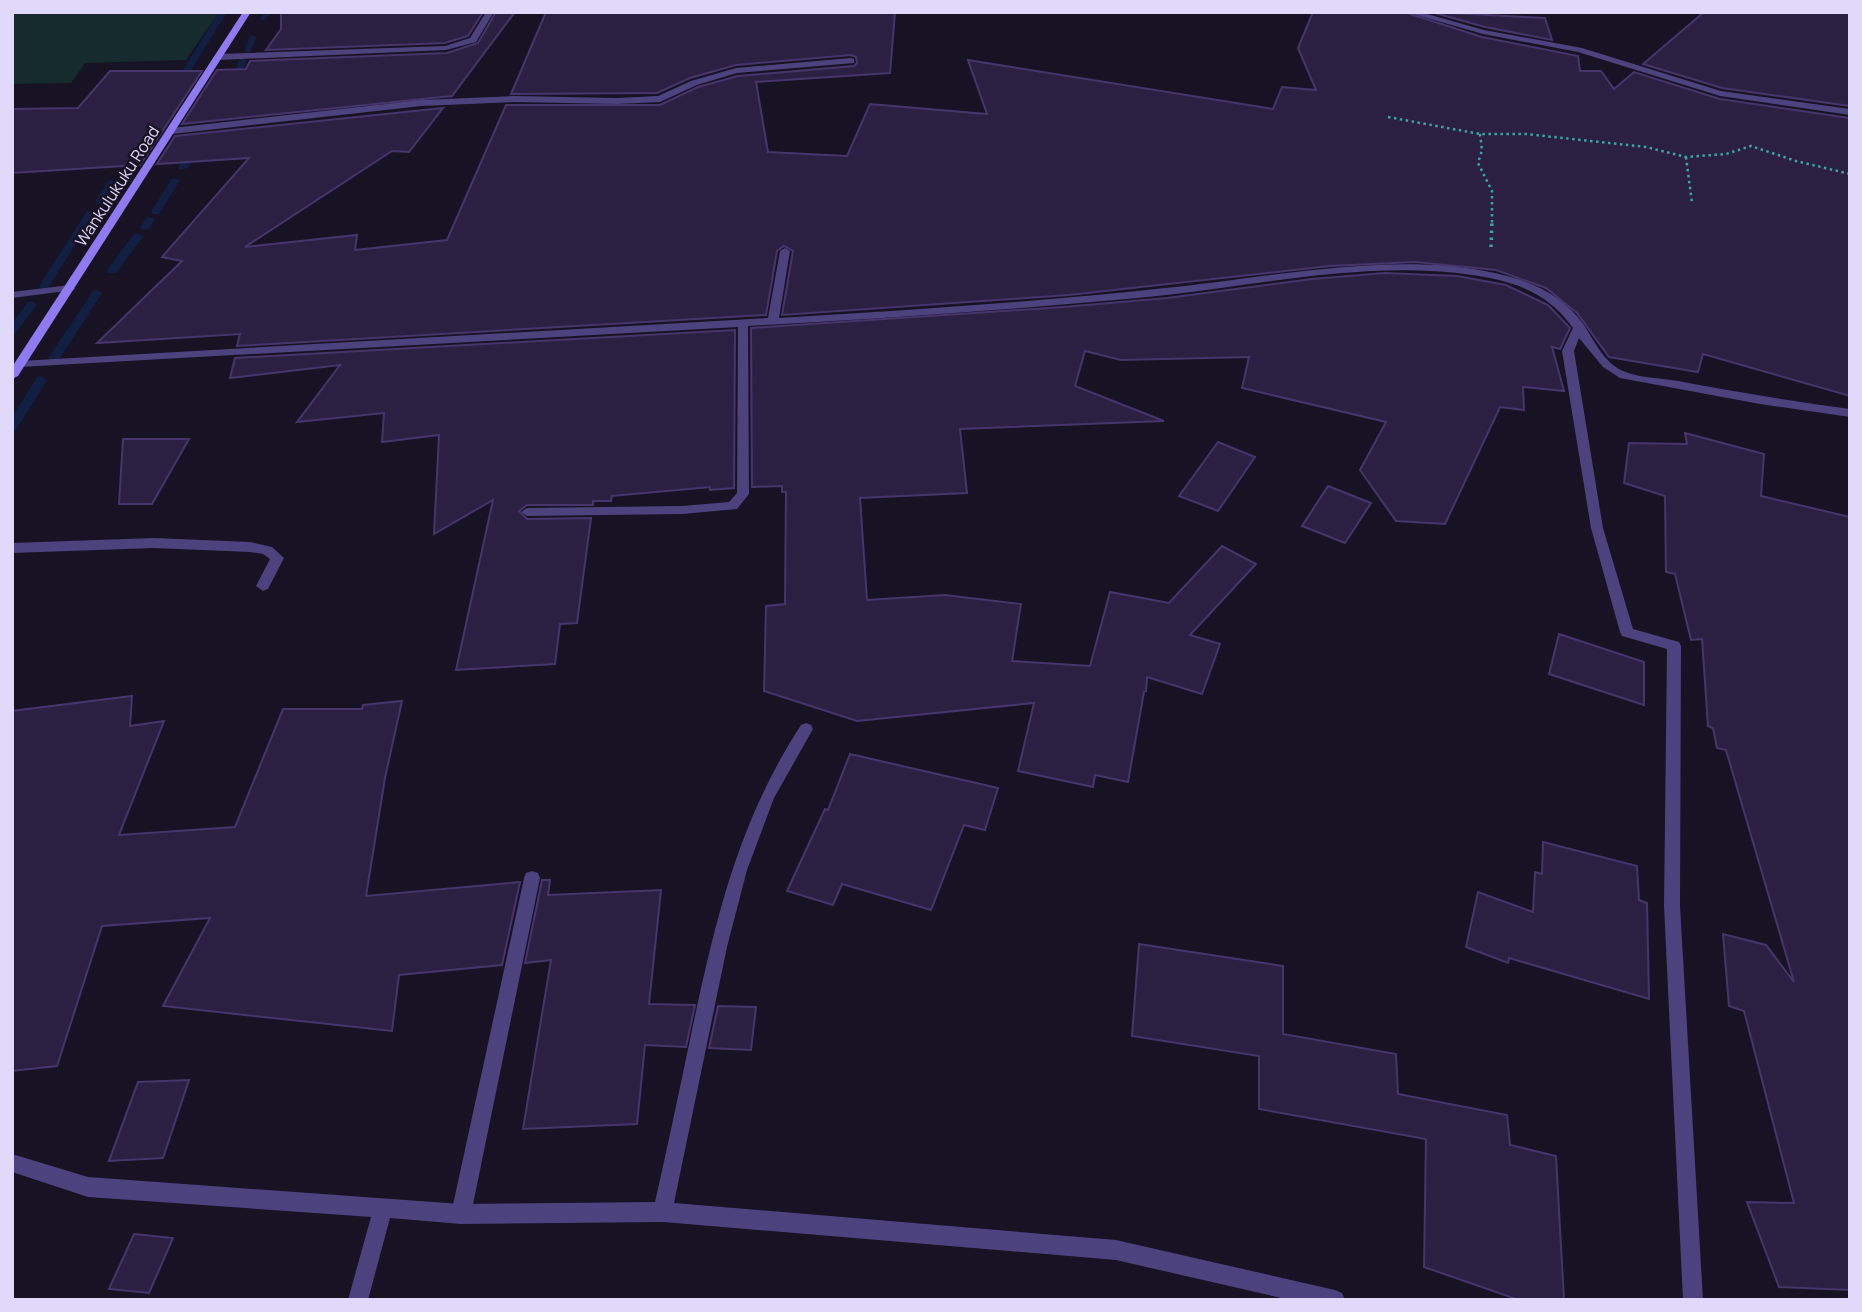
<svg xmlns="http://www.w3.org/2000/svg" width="1862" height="1312" viewBox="0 0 1862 1312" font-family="Manrope,sans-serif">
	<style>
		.green { fill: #152b2d }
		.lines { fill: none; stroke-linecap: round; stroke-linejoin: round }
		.stream { fill: #121e42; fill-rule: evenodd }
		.building { fill: #2b2042; stroke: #46356b; stroke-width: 2 }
		.path-far1 { stroke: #3ea2a9; stroke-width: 2.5; stroke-dasharray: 2.5 3.5; stroke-linecap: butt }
		.path { stroke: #3ea2a9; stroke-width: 3.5; stroke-dasharray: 2.5 4.5; stroke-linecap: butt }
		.lane { fill: #4c427d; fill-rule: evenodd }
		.street { fill: #4c427d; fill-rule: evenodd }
		.secondary { fill: #8d7bef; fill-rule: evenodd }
		.labels { text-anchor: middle; stroke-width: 5; stroke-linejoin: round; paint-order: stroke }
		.far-street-label { font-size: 16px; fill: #e1d9fa; stroke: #171224 }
	</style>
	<rect width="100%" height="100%" fill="#171224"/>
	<path class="green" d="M12,12H219L186,60L85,63L71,83L12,84Z"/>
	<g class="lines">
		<g class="stream">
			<path d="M219,12H227L179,90H173L172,88Z"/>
			<path d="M264,12H272L264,21L260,19Z"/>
			<path d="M250,35L257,37L250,52H244Z"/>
			<path d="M240,58L247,60L236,86L229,88L228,86Z"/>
			<path d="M196,143L201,146L188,168L180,170L178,168L193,144Z"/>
			<path d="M172,178L180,180L159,214H153L151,212Z"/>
			<path d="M109,180L117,182L103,204H97L95,202Z"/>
			<path d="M87,211L95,213L48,288H40L39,286Z"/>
			<path d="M147,217L155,219L149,229H141L140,227Z"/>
			<path d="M138,233L143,236L142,238L116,273H108V269L134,234Z"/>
			<path d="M97,290L102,293L60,358L54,361L50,360L48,358L93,291Z"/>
			<path d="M32,301L37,304L16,333L12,334V323L28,302Z"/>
			<path d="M41,376L47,380L16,430L12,431V417L37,377Z"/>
		</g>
	</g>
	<g class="building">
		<path d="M281,12H483L468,36L445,43L266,50L281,29Z"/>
		<path d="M496,12H515L452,96L182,124L217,70L246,69L250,61L447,53L478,43Z"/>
		<path d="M546,12H895L890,73L756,82L768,152L847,156L870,104L987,114L968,60L1273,109L1282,87L1316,90L1298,48L1313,12H1404L1482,37L1578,56L1580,71H1601L1614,89L1634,72L1720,99L1850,118V396L1703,354L1698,372L1609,357L1577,313L1546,288L1496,270L1415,262L1330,266L1069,295L782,315L793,251L784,246L777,251L766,315L237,346L240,334L97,343L182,261L162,257L249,158L157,164L175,136L443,108L409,152L392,151L245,247L357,235L355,250L447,240L506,105H660L698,87L738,76L854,66L857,63L856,57L851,55L736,65L690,78L657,93L511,94Z"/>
		<path d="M1431,12L1545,18L1552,40L1485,27Z"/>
		<path d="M1704,12H1850V106L1722,88L1643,64Z"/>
		<path d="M110,71H202L140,165L12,173V109L78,108Z"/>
		<path d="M1385,273L1457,276L1506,285L1548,305L1570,328L1560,349L1552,347L1564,391L1523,387L1524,410L1500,407L1445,524L1396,521L1360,470L1386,422L1242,388L1249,357L1121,360L1085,351L1075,386L1164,421L960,429L967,493L860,498L867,600L945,595L1021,604L1012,661L1090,666L1110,592L1169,603L1222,546L1256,564L1190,635L1220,644L1202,694L1147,677L1146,691L1144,692L1128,782L1095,775L1093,787L1018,771L1034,703L857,721L764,691L766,606L785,604L786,492H782V486L752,487L751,328L1063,307L1167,298L1312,279Z"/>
		<path d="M735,330L734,488L710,490V487L612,496L611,501H593V505H527L519,511L527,519L591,518L577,623L560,624L555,664L456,670L493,500L434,534L439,435L382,442L384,413L297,422L340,365L230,378L235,358Z"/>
		<path d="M1685,433L1764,454L1761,496L1850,517V1290L1779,1287L1747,1202L1794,1203L1744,1011L1729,1006L1723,934L1766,945L1794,982L1726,750L1717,748L1713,728L1708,726L1702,639L1691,640L1675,574L1666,572L1665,496L1624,483L1629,443L1687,444Z"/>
		<path d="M123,439H189L152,504H119Z"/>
		<path d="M1218,442L1255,457L1218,511L1179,496Z"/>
		<path d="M1328,486L1371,503L1345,543L1302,526Z"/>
		<path d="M1559,634L1644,662V705L1549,674Z"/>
		<path d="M132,696L130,726L164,721L119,835L235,827L283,709H362L363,705L402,701L385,778L366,896L520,882L502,965L399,975L392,1031L163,1006L210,918L102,926L57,1066L12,1071V711Z"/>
		<path d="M850,754L998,788L985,830L964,825L931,910L842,884L833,905L787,891L825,809L828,810Z"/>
		<path d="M1543,842L1637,866L1639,900L1647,903L1649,999L1509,958L1508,963L1466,947L1478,892L1533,912L1535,872L1542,874Z"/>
		<path d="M542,880H550L548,895L661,890L649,1004L695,1005L686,1047L645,1045L637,1124L523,1129L551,960L525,963Z"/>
		<path d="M1139,944L1283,966V1034L1396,1054L1398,1094L1507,1115L1510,1145L1556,1156L1564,1300H1519L1424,1267L1426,1139L1259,1109V1056L1132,1036Z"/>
		<path d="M718,1006L756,1007L751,1050L709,1048Z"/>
		<path d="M189,1080L163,1158L109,1161L138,1082Z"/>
		<path d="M134,1234L173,1238L149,1293L109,1289Z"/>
	</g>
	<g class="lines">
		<g class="path-far1">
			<path d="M1388,117L1480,134H1526L1646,147L1686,157L1726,154L1751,146L1796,161L1850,174"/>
			<path d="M1480,134L1482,150L1478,163L1492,191V223"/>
			<path d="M1686,157L1692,203"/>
		</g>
		<path class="path" d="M1491,247L1492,221"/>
		<g class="lane">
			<path d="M154,538L250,542L272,547L284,558L268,589L263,591L256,586L270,559L263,554L250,552L154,548L12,553V543Z"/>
			<path d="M532,871L538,873L540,878L471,1214L468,1221L461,1224L454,1221L451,1214L524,878L526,873Z"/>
		</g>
		<g class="street">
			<path d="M486,12H494L476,42L446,50L219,60L215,57L219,54L445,46L470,38Z"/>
			<path d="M1406,12H1420L1484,30L1582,48L1721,91L1850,109V115L1720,96L1578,52L1483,34Z"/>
			<path d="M851,58L854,59V63L737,73L697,85L660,102L617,104L514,102L421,106L172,134L167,131L172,128L421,100L514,96L617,98L658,96L691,81L736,68Z"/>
			<path d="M785,248L790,251L779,318C908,310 1037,302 1165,288C1268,278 1393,250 1495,273C1531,281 1562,294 1584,325C1594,340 1603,362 1623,371C1638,378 1661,378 1678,381C1735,392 1792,401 1850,409V417L1760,404L1620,378L1603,367L1579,338L1574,351L1603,528L1633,629L1679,642L1681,646L1680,906L1703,1300H1683L1664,906L1667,649L1622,636L1620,632L1591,528L1562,351L1573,328C1544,287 1505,279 1457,273C1361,263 1262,284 1167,295C1028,309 888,318 748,326L749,494L737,509L682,514L527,516L521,512L527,508L682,506L729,502L737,493L738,327L20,367L14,364L20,361L768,318L780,251Z"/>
			<path d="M70,285L75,288L74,290L12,298V292Z"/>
			<path d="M806,723L811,725L813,729L774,798L747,870L727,947L674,1203L1116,1240L1335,1290L1342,1293L1345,1300H1290L1116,1260L663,1222L461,1224L390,1218L368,1300H348L371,1217L88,1197L12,1172V1154L88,1177L461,1204L655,1202C668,1145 680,1087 692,1030C716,918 738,822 801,725Z"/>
		</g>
		<path class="secondary" d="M243,12H251L18,376L12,379V367Z"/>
	</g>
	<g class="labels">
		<g class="far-street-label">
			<text transform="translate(117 186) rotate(-57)" y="6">Wankulukuku Road</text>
		</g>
	</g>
	<rect width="1862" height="1312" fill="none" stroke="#e1d9fa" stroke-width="28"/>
</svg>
